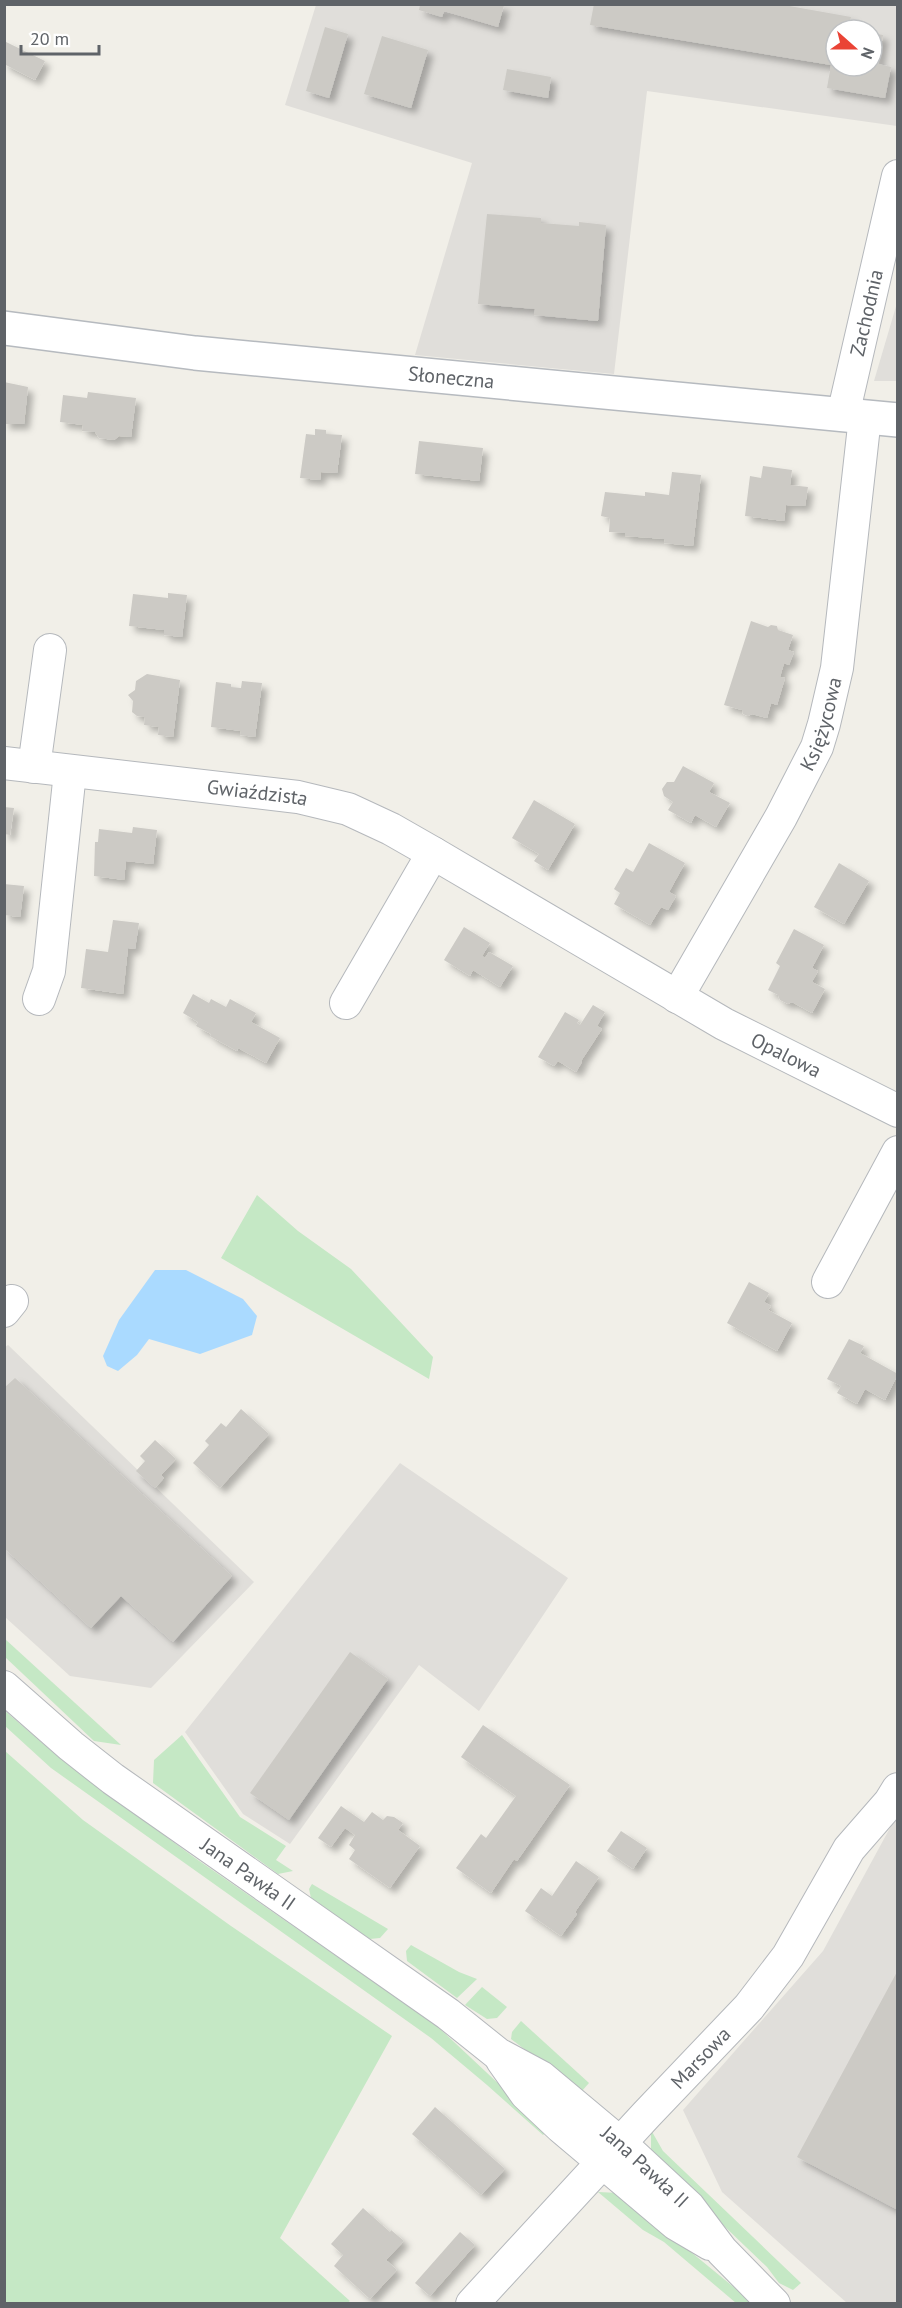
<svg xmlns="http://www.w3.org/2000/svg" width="902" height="2308" viewBox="0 0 902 2308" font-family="'PT Sans',sans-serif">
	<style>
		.industrial { fill: #e0deda; fill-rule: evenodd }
		.green { fill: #c5e8c5 }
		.water { fill: #aadaff }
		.building { fill: #cccac5; filter: url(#shadow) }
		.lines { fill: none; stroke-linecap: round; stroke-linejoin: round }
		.street-casing { stroke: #b5b8bc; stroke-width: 34 }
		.secondary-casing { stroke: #b6babf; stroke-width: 36 }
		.street { stroke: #fff; stroke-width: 32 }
		.secondary { stroke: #fff; stroke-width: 33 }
		.labels { text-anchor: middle; stroke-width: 6; stroke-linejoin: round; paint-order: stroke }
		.street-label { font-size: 20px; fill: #5f6368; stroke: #fff }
	</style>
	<defs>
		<filter id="shadow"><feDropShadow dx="5.5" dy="5.5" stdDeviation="3" flood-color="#0004"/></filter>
	</defs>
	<rect width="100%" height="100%" fill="#f1efe8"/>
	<g class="industrial">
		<path d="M316,5H897V126L647,91L614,374L415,355L472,163L285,105ZM836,30H872V66H836Z"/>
		<path d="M897,303V381H874Z"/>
		<path d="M8,1345L254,1582L151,1688L70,1676L5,1617L4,1348Z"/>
		<path d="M400,1463L568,1578L479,1711L419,1665L290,1844L243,1814L185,1732Z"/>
		<path d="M897,1815V2303H847L722,2192L683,2110L823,1951Z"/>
	</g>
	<g class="green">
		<path d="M257,1195L298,1231L351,1269L433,1357L429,1379L221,1258Z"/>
		<path d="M5,1639L121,1745L94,1741L5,1657Z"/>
		<path d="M5,1711L61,1759L195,1858L437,2026L548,2130L543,2135L487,2085L431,2038L51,1768L5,1726Z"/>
		<path d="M182,1735L240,1817L286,1846L276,1860L293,1871L278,1874L153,1783L154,1760Z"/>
		<path d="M5,1751L83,1820L231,1926L392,2036L280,2238L350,2301L347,2303H5Z"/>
		<path d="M312,1884L388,1929L380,1938L370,1939L311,1898L309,1889Z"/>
		<path d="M411,1945L459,1972L477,1979L457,1998L407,1961L406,1951Z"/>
		<path d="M482,1987L507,2007L497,2018L487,2019L465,2005Z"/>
		<path d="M521,2021L589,2083L581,2092L511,2039L512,2032Z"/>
		<path d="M651,2130L663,2151L801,2283L793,2290L779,2283L767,2267L651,2156Z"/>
		<path d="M598,2192L619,2193L747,2298L749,2303H736L664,2242L643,2230Z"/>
	</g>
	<path class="water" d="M155,1270H186L243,1299L257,1316L252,1335L200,1354L149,1339L137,1355L118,1371L107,1366L103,1356L119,1320Z"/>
	<g class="building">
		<path d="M594,4H778L851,17L848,30H836V66H872V33L883,35L878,64L891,67L885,98L827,88L831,65L590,25Z"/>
		<path d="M420,5H504L498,27L444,11L442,17L419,10Z"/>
		<path d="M325,27L348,34L329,98L306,91Z"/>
		<path d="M382,36L428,50L411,108L364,94Z"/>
		<path d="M4,41L45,61L35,80L4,64Z"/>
		<path d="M507,69L551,77L548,98L503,90Z"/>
		<path d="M487,214L541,218V223L579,226V222L606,225L598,321L534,315L535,309L478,304Z"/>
		<path d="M4,382L28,387L24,424H4Z"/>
		<path d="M88,392L136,398L131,437L119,436L114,440L99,438L95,432L82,431L83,425L60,422L63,395L87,398Z"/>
		<path d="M315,429L326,430V434L342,435L337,473L321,472L320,480L300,478L306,434L315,435Z"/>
		<path d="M419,441L483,448L479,481L415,474Z"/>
		<path d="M763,466L792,470L790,485L808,487L805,506L786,505L784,521L745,516L750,476L761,478Z"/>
		<path d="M672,472L701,475L693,546L664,543L665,539L625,536V533L609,532L610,518L601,516L605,492L645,496V492L669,495Z"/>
		<path d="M168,593L187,595L182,637L164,635V630L129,626L133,594L168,598Z"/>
		<path d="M751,621L768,627L771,625L777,626L778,630L793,635L788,650L794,652L789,665L784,663L780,677L785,678L777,705L771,703L767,718L752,714L748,716L743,714L742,710L724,705Z"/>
		<path d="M147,674L180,680L173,737L158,735L159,727L144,725L145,717L137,716L132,712L133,701L128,695L135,690L136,681Z"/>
		<path d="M242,681L262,683L255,737L240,735L241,731L211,727L216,682L231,684V687L241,688Z"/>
		<path d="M683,766L714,783L709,792L730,803L716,827L695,815L691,823L668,810L673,802L664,796L662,789L667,782H674Z"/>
		<path d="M534,800L575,824L548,870L534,861L539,854L512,838Z"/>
		<path d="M4,807L14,808L10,835L4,834Z"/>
		<path d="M133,827L157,830L153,864L126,861L124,880L94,876L95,842H98L99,829L132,833Z"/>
		<path d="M649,843L685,863L669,892L676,896L668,910L661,907L650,925L614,904L620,893L614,889L626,868L633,872Z"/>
		<path d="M839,863L869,881L844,924L814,907Z"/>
		<path d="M4,884L24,886L20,917L4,915Z"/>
		<path d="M113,920L139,923L135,949L128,948L123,994L81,988L86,949L108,952Z"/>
		<path d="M464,927L490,943L482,956L485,958L489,952L513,966L500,987L473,970L470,976L444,960Z"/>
		<path d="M794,929L824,945L812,968L818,971L812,982L825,989L812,1013L792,1002L788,1004L780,1000L778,995L768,990L780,966L776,963Z"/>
		<path d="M193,994L209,1003L211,999L226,1007L230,999L256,1013L251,1022L280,1038L266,1063L238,1048L237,1051L210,1036L211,1034L196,1026L198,1022L183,1013Z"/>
		<path d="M593,1005L605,1012L597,1026L602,1029L581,1061L582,1062L576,1072L558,1061L554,1066L538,1057L565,1012L579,1020L577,1023L580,1025Z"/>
		<path d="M749,1282L769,1293L764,1302L771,1306L768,1310L792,1323L777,1351L727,1323Z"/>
		<path d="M849,1339L864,1346L860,1353L898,1374L885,1400L865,1389L857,1404L837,1393L841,1386L827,1379Z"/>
		<path d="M15,1378L232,1576L173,1642L121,1596L91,1628L4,1548V1388Z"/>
		<path d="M241,1409L269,1434L220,1488L193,1463L209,1445L205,1441L221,1423L226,1427Z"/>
		<path d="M155,1440L176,1459L161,1475L164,1478L155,1488L136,1471L145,1461L140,1456Z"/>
		<path d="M350,1652L388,1679L289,1820L250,1793Z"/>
		<path d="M483,1725L570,1785L517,1861L514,1859L491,1893L456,1868L481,1834L486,1838L516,1796L461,1757Z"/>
		<path d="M341,1806L364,1822L372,1812L383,1820L387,1816L394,1817L403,1823L398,1830L420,1846L390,1888L349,1859L355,1850L349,1845L355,1835L345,1828L331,1847L318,1838Z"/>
		<path d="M621,1831L647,1848L633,1869L607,1851Z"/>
		<path d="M576,1861L599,1877L575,1912L577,1914L561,1936L525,1911L541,1888L552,1896Z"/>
		<path d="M898,1970V2210L797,2157Z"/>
		<path d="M435,2107L505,2169L481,2195L412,2134Z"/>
		<path d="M363,2208L390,2232L391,2230L404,2241L386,2260L397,2270L370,2299L334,2266L343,2255L331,2244Z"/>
		<path d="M460,2232L475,2245L430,2296L415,2283Z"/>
	</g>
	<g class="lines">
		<defs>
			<g id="street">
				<path id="s1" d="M843,415L898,176"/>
				<path id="s2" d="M4,763L298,797L348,809L391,829L433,853L724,1024L898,1111"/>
				<path d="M34,767L50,650"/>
				<path id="s3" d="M677,997L781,817L817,747L824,724L837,668L865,417"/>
				<path d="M39,999L49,971L70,772"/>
				<path d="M346,1003L433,853"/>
				<path d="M828,1282L898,1152"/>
				<path d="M4,1311L12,1301"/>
				<path id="s4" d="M4,1687L71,1746L113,1779L448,2014L498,2054L541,2077L620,2143L689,2207L722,2251L774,2304"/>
				<path d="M502,2060L526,2094L561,2127L676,2224L710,2244"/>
				<path id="s5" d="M472,2304L646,2115L749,2007L788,1956L849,1849L890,1802L898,1789"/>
			</g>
			<g id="secondary">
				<path id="s6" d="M4,328L195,353L898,420"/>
			</g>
		</defs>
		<use href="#street" class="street-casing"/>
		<use href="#secondary" class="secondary-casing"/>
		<use href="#street" class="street"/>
		<use href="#secondary" class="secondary"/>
	</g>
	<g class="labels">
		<g class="street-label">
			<text dy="7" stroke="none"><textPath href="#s1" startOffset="105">Zachodnia</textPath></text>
			<text dy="7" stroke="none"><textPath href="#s6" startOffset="450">Słoneczna</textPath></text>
			<text dy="7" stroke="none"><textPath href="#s3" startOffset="310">Księżycowa</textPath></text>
			<text dy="7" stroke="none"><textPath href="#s2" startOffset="255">Gwiaździsta</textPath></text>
			<text dy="7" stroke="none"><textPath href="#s2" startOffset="850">Opalowa</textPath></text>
			<text dy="7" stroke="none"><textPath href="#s4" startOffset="308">Jana Pawła II</textPath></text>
			<text dy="7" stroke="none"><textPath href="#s5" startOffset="336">Marsowa</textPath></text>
			<text dy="7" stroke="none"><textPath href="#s4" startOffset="802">Jana Pawła II</textPath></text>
		</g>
	</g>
	<rect width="902" height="2308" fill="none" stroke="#5f6368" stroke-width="12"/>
	<g transform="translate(854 48) rotate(111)"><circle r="28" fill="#ffffff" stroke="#bfc1c3" stroke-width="1.5"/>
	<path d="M0-4.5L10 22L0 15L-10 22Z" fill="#ea4335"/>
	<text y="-9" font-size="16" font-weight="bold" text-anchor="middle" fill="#5f6368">N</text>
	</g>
	<path d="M21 45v9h78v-9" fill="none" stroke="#5f6368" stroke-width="3"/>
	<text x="30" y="45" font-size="18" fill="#5f6368" stroke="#ffffff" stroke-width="4.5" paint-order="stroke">20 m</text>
</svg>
